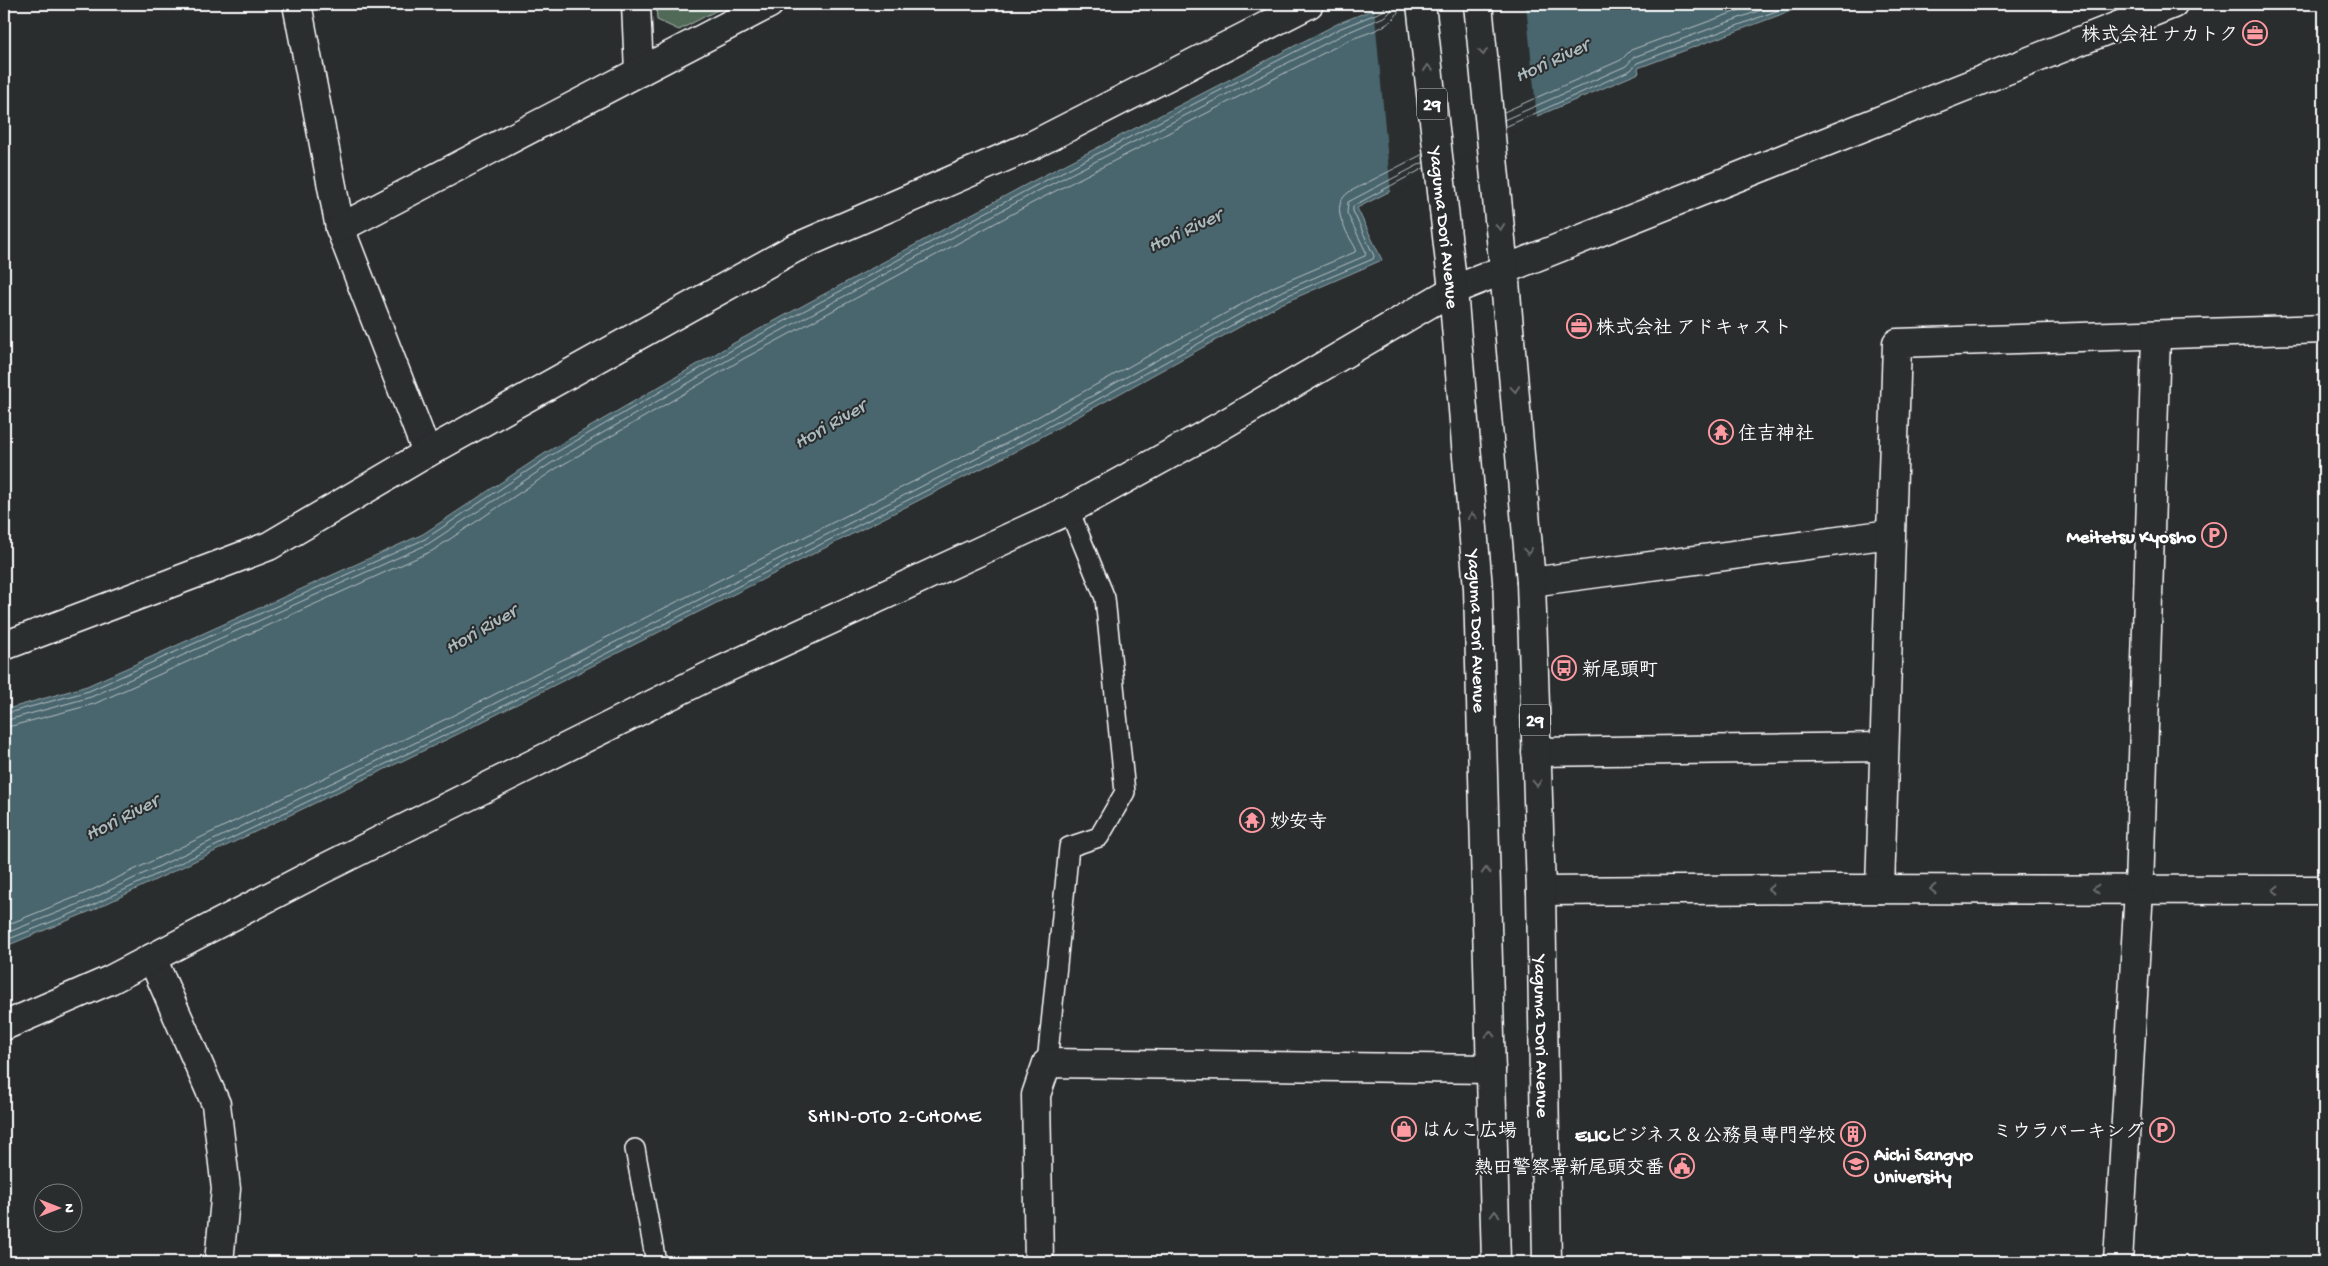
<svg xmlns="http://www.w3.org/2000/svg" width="2328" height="1266" viewBox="0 0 2328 1266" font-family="'Gochi Hand','Klee One',sans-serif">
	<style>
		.green { fill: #516b59; stroke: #a8b5ac }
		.water { fill: #49656d; stroke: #92a3a7 }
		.pier { fill: #2a2d2e }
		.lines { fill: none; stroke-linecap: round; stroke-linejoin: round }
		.shore { stroke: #b6c1c5; stroke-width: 1 }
		.service-casing { stroke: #fff; stroke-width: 22 }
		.minor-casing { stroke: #fff; stroke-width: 31 }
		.tertiary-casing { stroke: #fff; stroke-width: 31 }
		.primary-casing { stroke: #fff; stroke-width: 31 }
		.service { stroke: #2a2d2e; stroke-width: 19 }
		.minor { stroke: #2a2d2e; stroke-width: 28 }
		.tertiary { stroke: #2a2d2e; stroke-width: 28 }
		.primary { stroke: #2a2d2e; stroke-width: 28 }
		.oneway { stroke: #6a6c6d }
		.labels { text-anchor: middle; stroke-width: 4; stroke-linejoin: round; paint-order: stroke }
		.shield { fill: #2a2d2e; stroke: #bfc0c0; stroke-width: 1 }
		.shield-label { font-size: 18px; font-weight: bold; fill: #fff }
		.poi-label { font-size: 19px; font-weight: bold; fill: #fff; stroke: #2a2d2e; text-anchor: start }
		.street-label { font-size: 19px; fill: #fff; stroke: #2a2d2e }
		.water-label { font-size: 20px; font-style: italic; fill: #adbabd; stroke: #2a2d2e }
		.neighbourhood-label { font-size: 20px; letter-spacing: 1px; fill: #fff; stroke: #2a2d2e }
	</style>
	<rect width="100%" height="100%" fill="#2a2d2e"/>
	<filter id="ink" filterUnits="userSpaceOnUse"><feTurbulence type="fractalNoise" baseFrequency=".02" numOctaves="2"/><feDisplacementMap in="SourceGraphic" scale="10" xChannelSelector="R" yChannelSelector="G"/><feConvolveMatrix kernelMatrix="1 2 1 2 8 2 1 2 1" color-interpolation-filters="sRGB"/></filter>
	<g filter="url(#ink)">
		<path class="green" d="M656,4H729L679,30L657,20Z"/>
		<path class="water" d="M1387,4H1809L1638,68L1639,73L1535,117L1357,208L1382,260L1281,304L1014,452L458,734L93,910L4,947V710L87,686L423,534L547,452L734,343L1029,183L1339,23Z"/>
		<path class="pier" d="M1380,4H1526L1537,119L1391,194L1374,6Z"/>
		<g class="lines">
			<g class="shore">
				<path d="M1504,112L1621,60L1631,50L1756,4"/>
				<path d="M1504,120L1626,66L1634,57L1777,4"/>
				<path d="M1505,127L1631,70L1637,63L1795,4"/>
				<path d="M4,714L89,691L425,539L550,456L737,347L1031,188L1341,28L1383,11L1386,4"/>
				<path d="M4,721L91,697L428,544L553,462L740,353L1034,193L1344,34L1386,16L1391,11L1393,4"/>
				<path d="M4,728L94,704L432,551L557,468L743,359L1038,200L1347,41C1365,33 1399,27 1400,4"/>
				<path d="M4,926L86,893L450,717L1005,435L1273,287L1355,252L1356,249C1347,232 1328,207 1349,192L1423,154"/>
				<path d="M4,934L89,900L454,724L1009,442L1276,294L1365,256L1366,252L1347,213L1348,202L1424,162"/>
				<path d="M4,941L91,906L456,730L1012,447L1279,299L1373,259L1374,256L1353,211V206L1424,168"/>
			</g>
			<defs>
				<g id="service">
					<path d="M1047,1063L1069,847L1099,837L1125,792L1105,598L1069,510"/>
					<path d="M635,1149L656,1262"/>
				</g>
				<g id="minor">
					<path d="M297,4L340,228L427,453"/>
					<path d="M636,4L639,72"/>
					<path d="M340,228L769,4"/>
					<path d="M1531,582L1890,534"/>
					<path d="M1536,752L1884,747"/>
					<path d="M1880,889L1897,343L2324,329"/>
					<path d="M1541,891L1832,889L2324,890"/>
					<path d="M152,958L216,1104L226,1189L219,1262"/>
					<path d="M1039,1262L1036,1095L1047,1063L1491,1069"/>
					<path d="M2118,1262L2139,889L2156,336"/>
				</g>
				<g id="tertiary">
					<path d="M4,646L269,546L427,453L795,248L1033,145L1309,4"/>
					<path d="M4,1026L110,980L321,870L707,677L1069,510L1221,426L1453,290L2173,4"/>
				</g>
				<g id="primary">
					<path id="s1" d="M1421,4L1453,290L1478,588L1496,1262"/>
					<path id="s2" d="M1478,4L1504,270L1531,582L1541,891L1547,1262"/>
				</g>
			</defs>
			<use href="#service" class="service-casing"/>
			<use href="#minor" class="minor-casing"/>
			<use href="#tertiary" class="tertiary-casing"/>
			<use href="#primary" class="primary-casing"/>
			<use href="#service" class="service"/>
			<use href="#minor" class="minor"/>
			<use href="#tertiary" class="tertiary"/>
			<use href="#primary" class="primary"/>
		</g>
		<defs><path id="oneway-chevron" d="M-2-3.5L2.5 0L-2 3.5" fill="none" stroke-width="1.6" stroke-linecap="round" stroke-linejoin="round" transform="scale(1.25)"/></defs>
		<g class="oneway">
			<use href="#oneway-chevron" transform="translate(1483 52) rotate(84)"/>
			<use href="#oneway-chevron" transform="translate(1428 68) rotate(-96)"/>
			<use href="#oneway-chevron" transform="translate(1500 227) rotate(85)"/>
			<use href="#oneway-chevron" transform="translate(1515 389) rotate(85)"/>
			<use href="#oneway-chevron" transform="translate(1472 516) rotate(-95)"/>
			<use href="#oneway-chevron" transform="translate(1528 551) rotate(85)"/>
			<use href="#oneway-chevron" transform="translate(1537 783) rotate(88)"/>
			<use href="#oneway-chevron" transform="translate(1486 871) rotate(-92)"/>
			<use href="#oneway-chevron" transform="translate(1771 889) rotate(180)"/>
			<use href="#oneway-chevron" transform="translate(1933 889) rotate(180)"/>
			<use href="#oneway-chevron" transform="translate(2096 889) rotate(180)"/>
			<use href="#oneway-chevron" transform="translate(2276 890) rotate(-180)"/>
			<use href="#oneway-chevron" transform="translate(1490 1034) rotate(-91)"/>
			<use href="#oneway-chevron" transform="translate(1495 1214) rotate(-91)"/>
		</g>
	</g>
	<defs>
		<symbol id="office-ring" viewBox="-11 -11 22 22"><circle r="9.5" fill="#2a2d2e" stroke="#ff9aa2" stroke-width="1.5"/><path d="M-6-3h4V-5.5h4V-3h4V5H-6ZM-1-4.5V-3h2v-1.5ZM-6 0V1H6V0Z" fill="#ff9aa2"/></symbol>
		<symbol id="temple-ring" viewBox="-11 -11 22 22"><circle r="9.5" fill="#2a2d2e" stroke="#ff9aa2" stroke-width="1.5"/><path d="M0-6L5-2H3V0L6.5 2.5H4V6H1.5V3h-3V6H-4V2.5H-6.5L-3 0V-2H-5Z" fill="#ff9aa2"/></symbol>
		<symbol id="parking-ring" viewBox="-11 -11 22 22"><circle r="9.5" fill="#2a2d2e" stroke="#ff9aa2" stroke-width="1.5"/><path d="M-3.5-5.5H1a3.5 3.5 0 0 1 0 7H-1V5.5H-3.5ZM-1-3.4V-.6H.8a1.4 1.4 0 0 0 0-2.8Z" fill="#ff9aa2"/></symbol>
		<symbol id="bus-ring" viewBox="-11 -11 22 22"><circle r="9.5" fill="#2a2d2e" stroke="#ff9aa2" stroke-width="1.5"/><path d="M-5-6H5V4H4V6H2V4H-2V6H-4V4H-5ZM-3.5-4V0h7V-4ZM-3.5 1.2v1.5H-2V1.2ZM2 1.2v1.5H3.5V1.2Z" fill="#ff9aa2"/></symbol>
		<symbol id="shop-ring" viewBox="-11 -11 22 22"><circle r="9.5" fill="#2a2d2e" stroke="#ff9aa2" stroke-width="1.5"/><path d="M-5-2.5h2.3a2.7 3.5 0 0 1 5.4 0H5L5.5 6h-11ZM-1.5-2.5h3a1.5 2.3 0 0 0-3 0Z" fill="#ff9aa2"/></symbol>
		<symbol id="building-ring" viewBox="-11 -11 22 22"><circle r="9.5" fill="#2a2d2e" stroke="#ff9aa2" stroke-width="1.5"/><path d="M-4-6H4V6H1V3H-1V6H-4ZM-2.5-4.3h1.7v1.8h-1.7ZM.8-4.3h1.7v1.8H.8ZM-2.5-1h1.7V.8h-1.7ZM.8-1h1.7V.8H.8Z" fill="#ff9aa2"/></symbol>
		<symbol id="university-ring" viewBox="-11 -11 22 22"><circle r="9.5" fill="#2a2d2e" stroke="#ff9aa2" stroke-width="1.5"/><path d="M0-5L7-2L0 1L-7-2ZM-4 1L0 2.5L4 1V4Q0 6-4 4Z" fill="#ff9aa2"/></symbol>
		<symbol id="civic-ring" viewBox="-11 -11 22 22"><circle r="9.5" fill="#2a2d2e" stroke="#ff9aa2" stroke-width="1.5"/><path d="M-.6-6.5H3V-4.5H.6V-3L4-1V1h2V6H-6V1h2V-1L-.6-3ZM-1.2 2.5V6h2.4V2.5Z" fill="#ff9aa2"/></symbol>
	</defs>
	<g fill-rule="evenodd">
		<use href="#office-ring" x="2241" y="19" width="28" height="28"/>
		<use href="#office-ring" x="1565" y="312" width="28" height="28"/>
		<use href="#temple-ring" x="1707" y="418" width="28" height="28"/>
		<use href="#parking-ring" x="2200" y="521" width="28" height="28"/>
		<use href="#bus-ring" x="1550" y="654" width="28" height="28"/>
		<use href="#temple-ring" x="1238" y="806" width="28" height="28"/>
		<use href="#shop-ring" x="1390" y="1115" width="28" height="28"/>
		<use href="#parking-ring" x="2148" y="1116" width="28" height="28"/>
		<use href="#building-ring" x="1839" y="1120" width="28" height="28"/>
		<use href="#university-ring" x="1842" y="1150" width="28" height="28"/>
		<use href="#civic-ring" x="1668" y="1152" width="28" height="28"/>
	</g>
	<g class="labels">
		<g class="shield">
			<rect x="1417" y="88.5" width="30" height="31" rx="4"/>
			<rect x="1520" y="704.5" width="30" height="31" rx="4"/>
		</g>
		<g class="shield-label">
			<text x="1432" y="110">29</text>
			<text x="1535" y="726">29</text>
		</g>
		<g class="poi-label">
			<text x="2238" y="40" text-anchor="end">株式会社 ナカトク</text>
			<text x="1596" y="333">株式会社 アドキャスト</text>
			<text x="1738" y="439">住吉神社</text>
			<text x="2196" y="542" text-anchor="end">Meitetsu Kyosho</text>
			<text x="1582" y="675">新尾頭町</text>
			<text x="1270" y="827">妙安寺</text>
			<text x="1422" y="1136">はんこ広場</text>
			<text x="2144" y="1137" text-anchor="end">ミウラパーキング</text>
			<text x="1836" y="1141" text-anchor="end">ELICビジネス＆公務員専門学校</text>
			<text x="1874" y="1160">Aichi Sangyo<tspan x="1874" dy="22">University</tspan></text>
			<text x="1664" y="1173" text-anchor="end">熱田警察署新尾頭交番</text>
		</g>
		<g class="street-label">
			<text dy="7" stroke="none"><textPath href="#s1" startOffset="225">Yaguma Dori Avenue</textPath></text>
			<text dy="7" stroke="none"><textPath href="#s1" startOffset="630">Yaguma Dori Avenue</textPath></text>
			<text dy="7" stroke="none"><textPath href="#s2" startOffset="1035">Yaguma Dori Avenue</textPath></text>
		</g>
		<g class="water-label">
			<text transform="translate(1551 59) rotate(-25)" y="7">Hori River</text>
			<text transform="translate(1184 229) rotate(-25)" y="7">Hori River</text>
			<text transform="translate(829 423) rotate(-30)" y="7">Hori River</text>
			<text transform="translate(480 628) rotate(-30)" y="7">Hori River</text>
			<text transform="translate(121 816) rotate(-27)" y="7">Hori River</text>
		</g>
		<g class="neighbourhood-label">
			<text x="895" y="1122">SHIN-OTO 2-CHOME</text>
		</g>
	</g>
	<rect width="2328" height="1266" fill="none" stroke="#2a2d2e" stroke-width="20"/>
	<rect x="10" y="10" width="2308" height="1246" fill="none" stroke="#fff" stroke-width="2" filter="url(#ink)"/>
	<g transform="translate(58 1208) rotate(90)"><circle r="24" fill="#2a2d2e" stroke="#7f8182"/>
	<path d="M0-4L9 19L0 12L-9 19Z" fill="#ff9aa2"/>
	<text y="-8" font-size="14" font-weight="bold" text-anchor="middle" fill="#ffffff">N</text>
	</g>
</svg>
